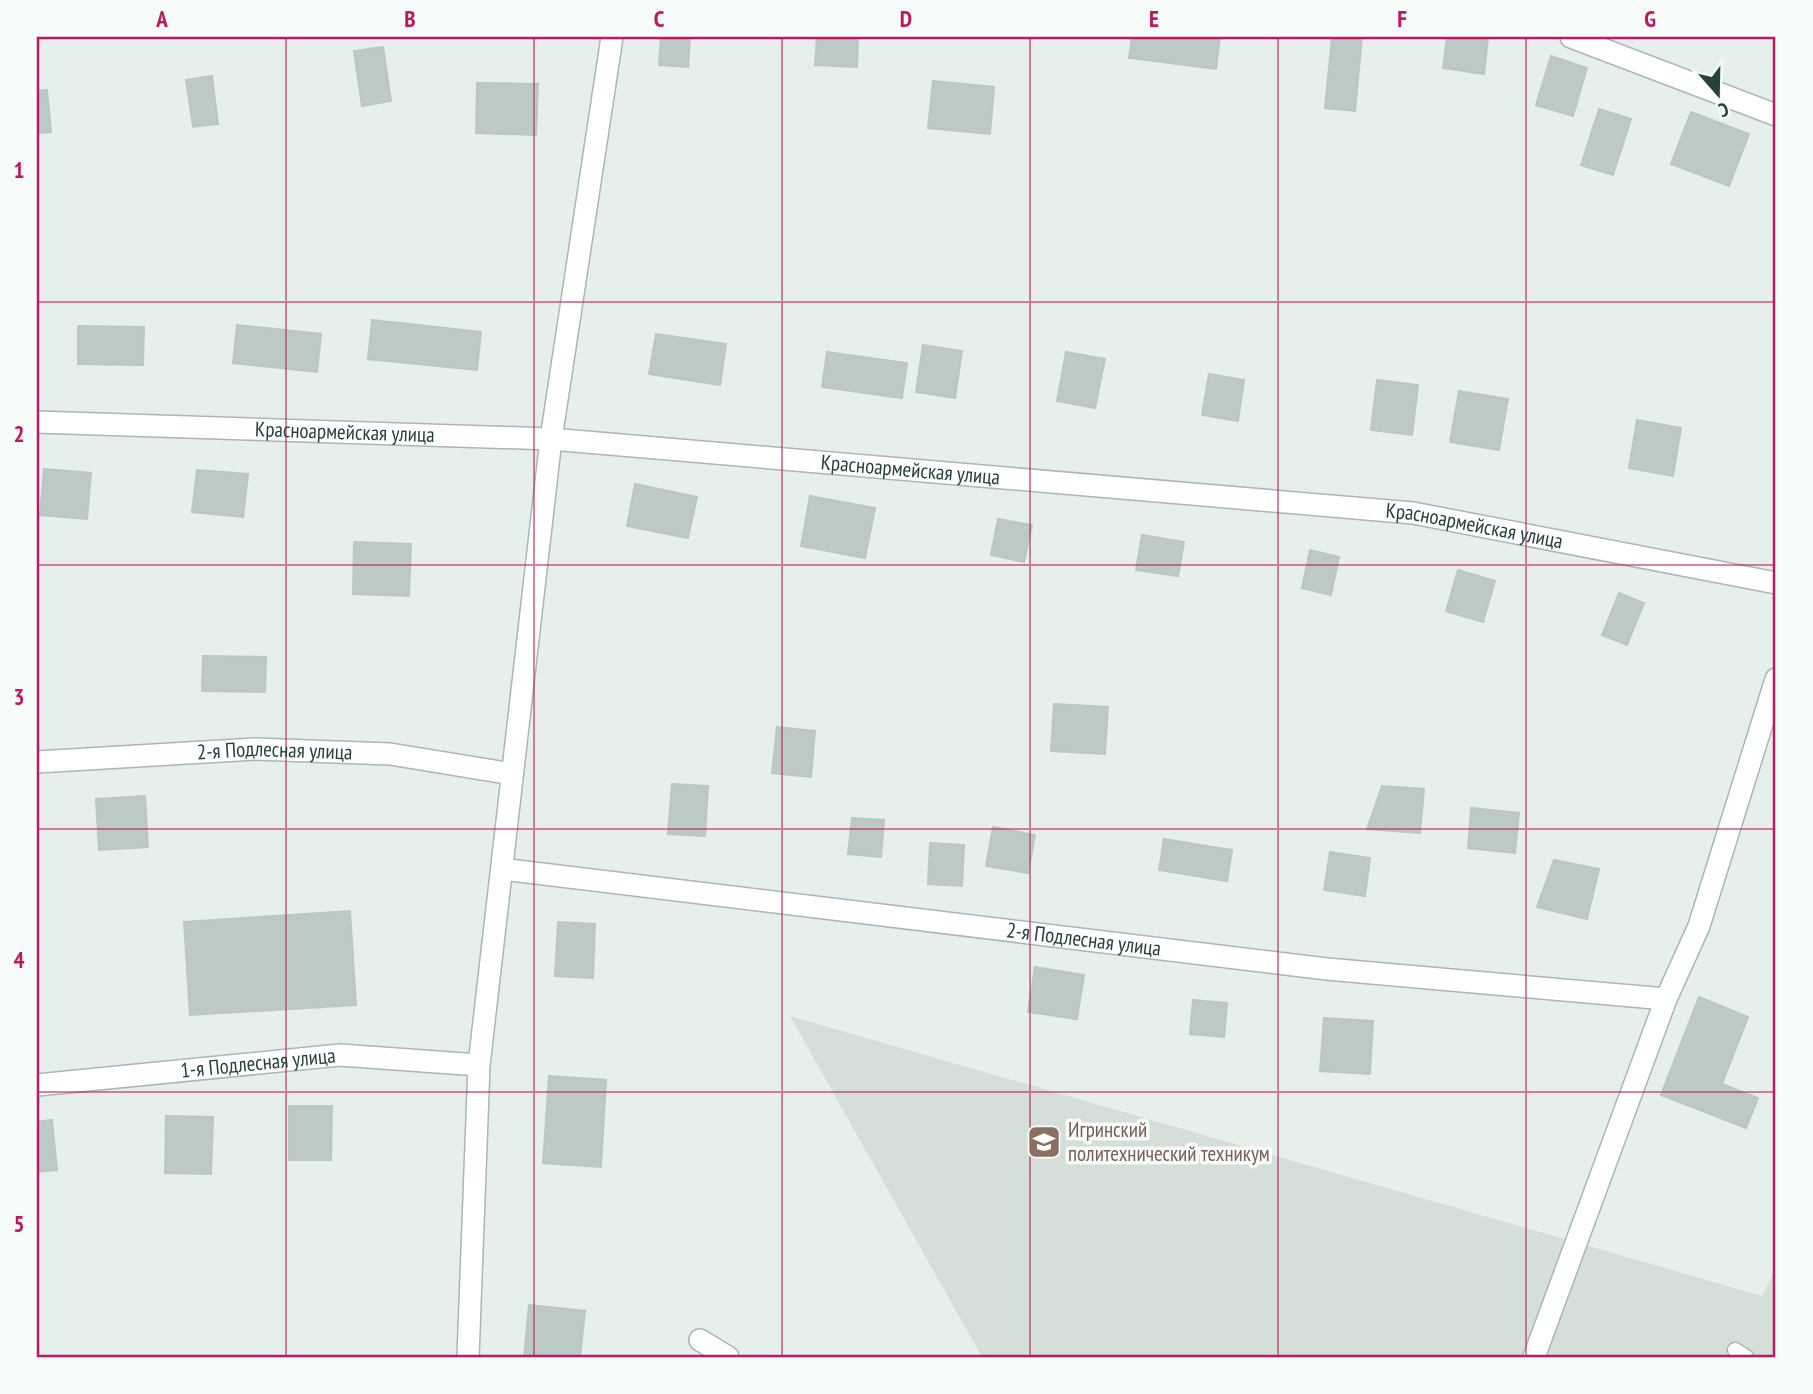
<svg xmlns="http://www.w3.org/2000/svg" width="1813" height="1394" viewBox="0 0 1813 1394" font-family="'PT Sans Narrow',sans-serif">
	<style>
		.built { fill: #d4dfda }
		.building { fill: #bbcac4; stroke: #b8c9c2; stroke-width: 2 }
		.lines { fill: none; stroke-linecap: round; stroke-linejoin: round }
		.service-casing { stroke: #a8b8b2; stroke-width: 17 }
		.minor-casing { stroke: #a8b8b2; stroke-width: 24 }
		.tertiary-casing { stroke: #a8b8b2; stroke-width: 24 }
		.service { stroke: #fff; stroke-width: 14 }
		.minor { stroke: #fff; stroke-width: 21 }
		.tertiary { stroke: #fff; stroke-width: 21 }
		.grid { fill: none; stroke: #c2185b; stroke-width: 2; stroke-opacity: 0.55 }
		.labels { text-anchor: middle; stroke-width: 7; stroke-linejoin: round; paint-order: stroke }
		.street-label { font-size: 21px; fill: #24423a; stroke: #f7fbf9 }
		.education-label { font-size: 21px; fill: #785e54; stroke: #f7fbf9; text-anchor: start }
		.neatline { fill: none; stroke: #c2185b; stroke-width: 2.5 }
		.grid-label { font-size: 23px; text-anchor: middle; font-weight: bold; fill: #c2185b }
	</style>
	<rect width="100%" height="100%" fill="#e6efeb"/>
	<path class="built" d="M790,1016L1762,1296L1776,1268V1357H982Z"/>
	<g class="building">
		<path d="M661,37H690L688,67L659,65Z"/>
		<path d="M817,37H858L857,67L815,65Z"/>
		<path d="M1132,37H1220L1216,69L1129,58Z"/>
		<path d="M1332,37H1362L1355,111L1325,108Z"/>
		<path d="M1447,37L1488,38L1484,74L1443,68Z"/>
		<path d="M383,47L391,101L362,106L354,51Z"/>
		<path d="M1551,56L1587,68L1573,116L1536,105Z"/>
		<path d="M212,76L218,124L193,127L186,80Z"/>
		<path d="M933,81L994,87L990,134L928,128Z"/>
		<path d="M477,83L538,84L536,135L476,133Z"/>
		<path d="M47,90L51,132L37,133V91Z"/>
		<path d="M1599,109L1631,119L1613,175L1581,165Z"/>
		<path d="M1691,112L1749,134L1729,186L1671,164Z"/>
		<path d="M372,320L481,332L477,370L368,359Z"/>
		<path d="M237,325L321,334L317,372L233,363Z"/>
		<path d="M78,326L144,327L143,365L78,364Z"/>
		<path d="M656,334L726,344L720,385L649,374Z"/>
		<path d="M923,345L962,351L955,398L916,392Z"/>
		<path d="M827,352L907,363L902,398L822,387Z"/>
		<path d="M1066,352L1105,359L1095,408L1057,401Z"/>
		<path d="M1209,374L1244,380L1238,421L1202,415Z"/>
		<path d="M1377,380L1418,385L1412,435L1371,430Z"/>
		<path d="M1459,391L1508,399L1499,450L1450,442Z"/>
		<path d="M1637,420L1681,428L1673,476L1629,468Z"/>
		<path d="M44,469L91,473L87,519L40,515Z"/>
		<path d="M197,470L248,474L243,517L192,512Z"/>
		<path d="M635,484L697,497L688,538L627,526Z"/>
		<path d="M810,496L875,508L865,558L801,546Z"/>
		<path d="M998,519L1032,525L1024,562L991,555Z"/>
		<path d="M1142,535L1184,542L1178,576L1136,570Z"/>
		<path d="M354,542L411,544L409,596L353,594Z"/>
		<path d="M1310,550L1339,557L1331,595L1302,588Z"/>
		<path d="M1458,570L1495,581L1483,622L1446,611Z"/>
		<path d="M1619,593L1644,603L1627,645L1602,635Z"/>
		<path d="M203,656L266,657L265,692L202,691Z"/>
		<path d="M1054,704L1108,707L1105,754L1051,751Z"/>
		<path d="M777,727L815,731L811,777L772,773Z"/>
		<path d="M672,784L708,786L705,836L668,834Z"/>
		<path d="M1382,786L1424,789L1420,833L1367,829Z"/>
		<path d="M145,796L148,847L99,850L96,799Z"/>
		<path d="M1471,808L1519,813L1515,853L1468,848Z"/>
		<path d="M852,818L884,820L881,857L848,854Z"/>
		<path d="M993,827L1035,835L1028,873L986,866Z"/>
		<path d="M1164,839L1232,850L1227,881L1159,870Z"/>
		<path d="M930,843L964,845L962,886L928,884Z"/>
		<path d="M1330,852L1370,858L1365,896L1324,890Z"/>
		<path d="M1554,860L1599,869L1587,919L1537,907Z"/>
		<path d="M350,911L356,1005L190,1015L184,922Z"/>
		<path d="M558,922L595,924L593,978L555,976Z"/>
		<path d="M1035,967L1084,975L1077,1019L1028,1012Z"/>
		<path d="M1699,997L1748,1017L1722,1084L1758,1098L1746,1128L1661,1095Z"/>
		<path d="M1193,1000L1227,1003L1224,1037L1190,1034Z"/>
		<path d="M1324,1018L1373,1021L1370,1074L1320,1071Z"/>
		<path d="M549,1076L606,1080L601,1167L543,1163Z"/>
		<path d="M289,1106H332L331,1160H289Z"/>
		<path d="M166,1116L213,1117L211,1174L165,1173Z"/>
		<path d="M52,1120L57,1170L37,1172V1122Z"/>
		<path d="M529,1305L585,1311L580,1357H524Z"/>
	</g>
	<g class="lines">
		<defs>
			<path id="service" d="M1735,1350L1746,1357"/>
			<g id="minor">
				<path d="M1571,37L1776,115"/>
				<path id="s1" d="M37,422L551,439L1413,513L1776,583"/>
				<path id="s2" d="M37,762L255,749L390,754L512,774"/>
				<path id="s3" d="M502,869L1327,969L1666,999"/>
				<path id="s4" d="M37,1085L340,1055L479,1065"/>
				<path d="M700,1340L728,1357"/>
				<path d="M1534,1357L1666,999L1699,926L1776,679"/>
			</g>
			<path id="tertiary" d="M468,1357L479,1065L551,439L612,37"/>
		</defs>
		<use href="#service" class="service-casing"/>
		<use href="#minor" class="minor-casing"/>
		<use href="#tertiary" class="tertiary-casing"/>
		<use href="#service" class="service"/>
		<use href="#minor" class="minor"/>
		<use href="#tertiary" class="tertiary"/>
	</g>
	<path class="grid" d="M286,37V1357M534,37V1357M782,37V1357M1030,37V1357M1278,37V1357M1526,37V1357M37,302H1776M37,565H1776M37,829H1776M37,1092H1776"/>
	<defs>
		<symbol id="university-square" viewBox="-11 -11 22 22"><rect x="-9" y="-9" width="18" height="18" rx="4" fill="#8d6e63" stroke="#f7fbf9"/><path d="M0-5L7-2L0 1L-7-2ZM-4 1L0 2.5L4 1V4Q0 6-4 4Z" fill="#fff"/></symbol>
	</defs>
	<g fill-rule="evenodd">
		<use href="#university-square" x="1025" y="1123" width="38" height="38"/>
	</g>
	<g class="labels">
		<g class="street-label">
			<text dy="7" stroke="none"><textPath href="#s1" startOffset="308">Красноармейская улица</textPath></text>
			<text dy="7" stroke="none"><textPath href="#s1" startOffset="875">Красноармейская улица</textPath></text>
			<text dy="7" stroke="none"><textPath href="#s1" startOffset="1442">Красноармейская улица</textPath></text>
			<text dy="7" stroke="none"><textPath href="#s2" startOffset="238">2-я Подлесная улица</textPath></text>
			<text dy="7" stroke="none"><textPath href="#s3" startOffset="586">2-я Подлесная улица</textPath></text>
			<text dy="7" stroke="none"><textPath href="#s4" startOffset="222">1-я Подлесная улица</textPath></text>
		</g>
		<g class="education-label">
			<text x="1068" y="1137">Игринский<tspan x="1068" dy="24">политехнический техникум</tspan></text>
		</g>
	</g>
	<rect width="1813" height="1394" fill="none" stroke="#f7fbf9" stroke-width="77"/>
	<g transform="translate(1718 94) rotate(160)" stroke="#f7fbf9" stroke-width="5" paint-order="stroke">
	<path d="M0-5L12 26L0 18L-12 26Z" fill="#24423a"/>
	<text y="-10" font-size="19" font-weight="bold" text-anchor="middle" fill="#24423a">С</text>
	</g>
	<rect x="38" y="38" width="1736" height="1318" class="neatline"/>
	<g class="grid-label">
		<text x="162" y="27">A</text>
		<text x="410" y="27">B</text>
		<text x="659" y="27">C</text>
		<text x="906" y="27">D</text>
		<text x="1154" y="27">E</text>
		<text x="1402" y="27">F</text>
		<text x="1650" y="27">G</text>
		<text x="19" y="178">1</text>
		<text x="19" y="442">2</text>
		<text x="19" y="705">3</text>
		<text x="19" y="968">4</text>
		<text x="19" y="1232">5</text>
	</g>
</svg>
